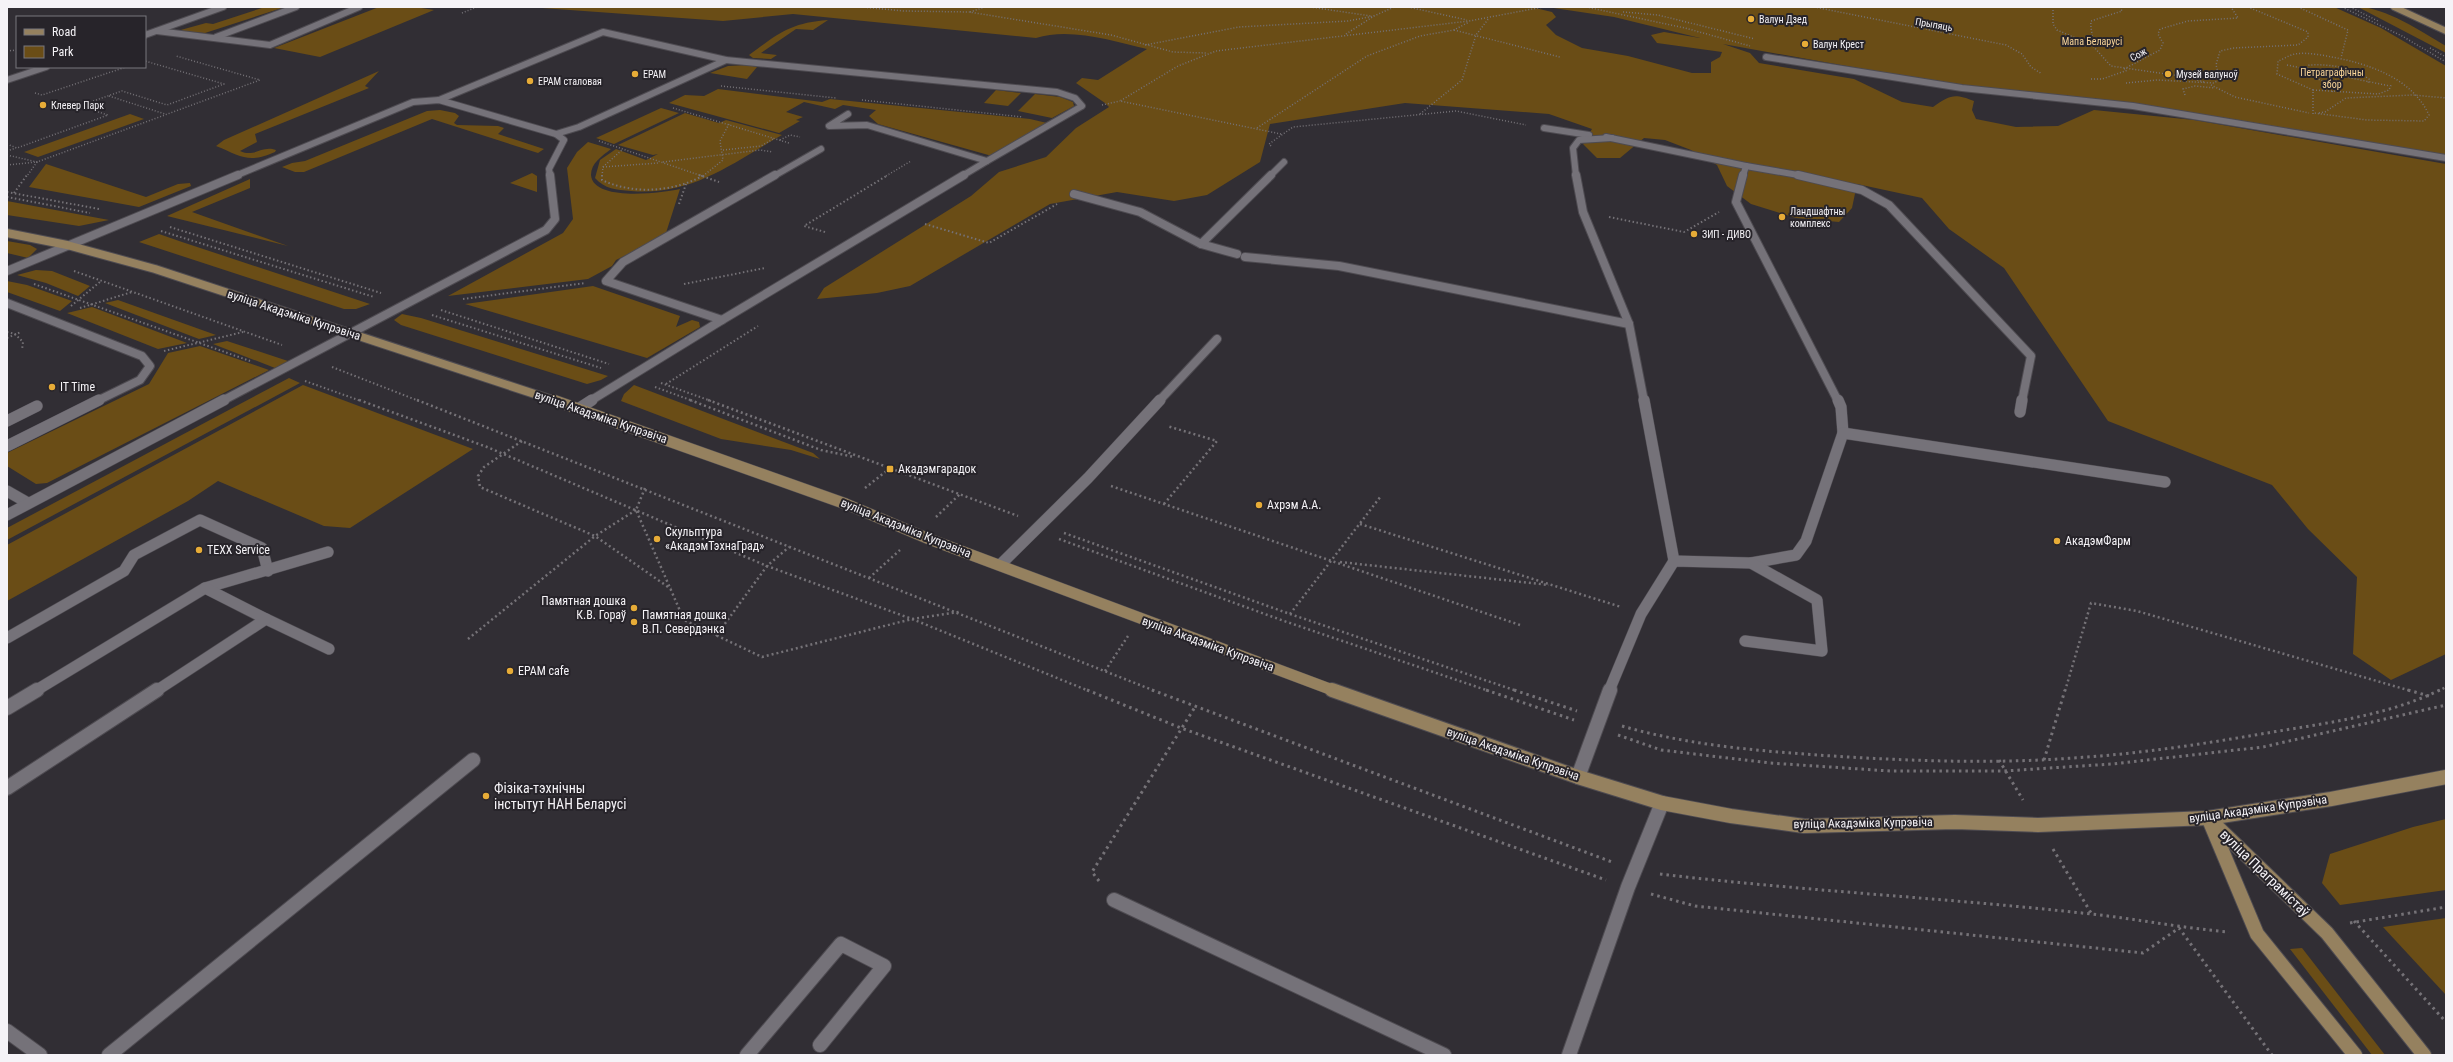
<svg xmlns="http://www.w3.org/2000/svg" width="2453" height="1062" viewBox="0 0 2453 1062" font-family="'Roboto Condensed',sans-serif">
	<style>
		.green { fill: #6a4d16 }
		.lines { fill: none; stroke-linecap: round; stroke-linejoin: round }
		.service-far3-casing { stroke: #4e4b51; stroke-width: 8 }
		.service-far2-casing { stroke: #4e4b51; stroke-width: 10 }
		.service-far1-casing { stroke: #4e4b51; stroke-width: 12 }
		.service-casing { stroke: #4e4b51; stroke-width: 16 }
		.minor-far1-casing { stroke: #4e4b51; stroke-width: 10 }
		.minor-casing { stroke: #4e4b51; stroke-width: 12 }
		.secondary-far3-casing { stroke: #4e4b51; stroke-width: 8 }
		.secondary-far2-casing { stroke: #4e4b51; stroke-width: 10 }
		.secondary-far1-casing { stroke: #4e4b51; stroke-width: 12 }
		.secondary-casing { stroke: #4e4b51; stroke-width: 16 }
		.path-far3 { stroke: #757277; stroke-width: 1.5; stroke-dasharray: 1 2; stroke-linecap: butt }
		.path-far2 { stroke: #757277; stroke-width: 2; stroke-dasharray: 1.5 2.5; stroke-linecap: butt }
		.path-far1 { stroke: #757277; stroke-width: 2.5; stroke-dasharray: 2 3; stroke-linecap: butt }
		.path { stroke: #757277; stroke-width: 3; stroke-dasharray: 2.5 4; stroke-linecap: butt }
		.service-far3 { stroke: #757279; stroke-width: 6 }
		.service-far2 { stroke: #757279; stroke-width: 8 }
		.service-far1 { stroke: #757279; stroke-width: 11 }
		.service { stroke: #757279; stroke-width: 14 }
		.minor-far1 { stroke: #757279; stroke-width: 8 }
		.minor { stroke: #757279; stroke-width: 11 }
		.secondary-far3 { stroke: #95815f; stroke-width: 6 }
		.secondary-far2 { stroke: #95815f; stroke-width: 8 }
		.secondary-far1 { stroke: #95815f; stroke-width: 11 }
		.secondary { stroke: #95815f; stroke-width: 14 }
		.poi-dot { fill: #e7ac37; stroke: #27242a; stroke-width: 1.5 }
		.labels { text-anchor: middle; stroke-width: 4; stroke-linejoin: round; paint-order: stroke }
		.far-poi-label { font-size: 10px; fill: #f5f3f7; stroke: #27242a; text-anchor: start }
		.far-street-label { font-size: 10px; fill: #f5f3f7; stroke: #27242a }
		.far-park-label { font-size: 10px; fill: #fad699; stroke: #27242a }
		.street-label { font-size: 12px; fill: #f5f3f7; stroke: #27242a }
		.poi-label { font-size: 12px; fill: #f5f3f7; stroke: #27242a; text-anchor: start }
		.near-poi-label { font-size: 14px; fill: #f5f3f7; stroke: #27242a; text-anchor: start }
		.near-street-label { font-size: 14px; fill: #f5f3f7; stroke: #27242a }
	</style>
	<rect width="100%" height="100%" fill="#312e34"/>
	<g class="green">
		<path d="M265,7H285L205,33L177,31L206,23L213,24Z"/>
		<path d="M379,7H415L434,10L320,57L274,48Z"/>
		<path d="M528,7H1531L1552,12L1556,17L1546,25L1556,35L1582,48L1628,56L1692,73H1711V62L1720,57L1722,52L1657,43L1651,35L1664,32L1700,38L1614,17L1547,7H2334L2381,28L2446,66V155L2326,136L1936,82L1723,44L1750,53L1759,63L1854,79L1902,102L1933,107C1950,95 1954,93 1974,101L1972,110L1976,119L2016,127L2058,126L2094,110L2194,120L2446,164V654L2391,680L2353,654L2357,577L2308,529L2272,485L2108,421L2004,268L1949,229L1922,198L1857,184L1852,208L1839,222L1796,218L1751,204L1727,186L1717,165L1691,150L1665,140L1644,138L1620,158H1597L1583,144L1592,129L1549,114L1405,103L1270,124L1260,162L1207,195L1174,201L1117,192L1050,204L910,286L877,293L817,299L824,288L971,196L999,172L1046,157L1076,128L1109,107L1105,103L1076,83L1082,78L1098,80L1147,49C1113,41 1070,27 1036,38L793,14L723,21Z"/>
		<path d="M2358,7C2385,7 2422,32 2446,46V53Z"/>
		<path d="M828,20L813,30L796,29L761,53L777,55L771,59L753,58L749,55C779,33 790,23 828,20Z"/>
		<path d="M748,65L757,67L747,79L710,73L728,66Z"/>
		<path d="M379,71L365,86L369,88L255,134L257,142L240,151C255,158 261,145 276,150L275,152C248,164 241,156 216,146L224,140Z"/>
		<path d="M718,89L822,102L830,99L1030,119L1047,123L992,156L878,124L869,116L876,110L843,105L835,109L804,102L786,112L803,117L796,120L800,121L779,133L669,103L685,95L704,96Z"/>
		<path d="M996,90L1021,93L1008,106L984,103Z"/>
		<path d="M1035,94L1060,97L1073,102L1074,106L1052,118L1018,111Z"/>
		<path d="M661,108L679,113L614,144L596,138Z"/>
		<path d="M440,110L455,113L459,116L454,123L457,125L498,126L504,128L498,134L544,149L538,153L432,119L304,172H295L282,167L292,163L305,161L427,111Z"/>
		<path d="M685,113L719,123L726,120L782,135C731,164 692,196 631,191C616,190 605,189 595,178L600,160L616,149L646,160L658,154L653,155L618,145Z"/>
		<path d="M130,114L144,119L38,157L24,152Z"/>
		<path d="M588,142L611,149C602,156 591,163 591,175C593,202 662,193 680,189L665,236L616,260L612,266L588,279L448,296L563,233L573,219L567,168L577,152Z"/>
		<path d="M46,164L146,197L178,184L190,183L191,186L139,207L29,187Z"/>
		<path d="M532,173L537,176V192L510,183Z"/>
		<path d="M250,179V188L192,212L288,246L167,216Z"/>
		<path d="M7,201L109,220L79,226L7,215Z"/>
		<path d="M159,234L182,242L370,304L356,309H344L139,242Z"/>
		<path d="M7,241L30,245L37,249L28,258L7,253Z"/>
		<path d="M36,270L52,271L90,286L78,296L46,283L17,275Z"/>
		<path d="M7,281L27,285L72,301L60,311L7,292Z"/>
		<path d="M593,286L680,316L676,327L692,320L699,322L700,327L647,358L465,304Z"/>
		<path d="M118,300L216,335L199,339L105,303Z"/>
		<path d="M92,307L187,343L158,349L67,313Z"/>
		<path d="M402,314L421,318L608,376L601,380L587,384L401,325L394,320Z"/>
		<path d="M227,341L288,361L275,368L213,344Z"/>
		<path d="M200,346L269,370L47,483L36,484L7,466V453L149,384L168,353Z"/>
		<path d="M289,378L300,383L7,540V528Z"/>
		<path d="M303,385L473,449L350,528L324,526L218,481L188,501L7,601V545Z"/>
		<path d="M634,385L813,453L820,459L791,450L721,439L621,401L624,394Z"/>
		<path d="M2446,819V890L2340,905L2322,883L2330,854L2413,827Z"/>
		<path d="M2446,918V995L2383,927Z"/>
		<path d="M2302,948L2385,1055H2372L2290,949Z"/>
	</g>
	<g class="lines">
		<defs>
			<g id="service-far3">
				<path d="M157,31L270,45L359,7"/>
				<path d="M145,35L223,7"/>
				<path d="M216,37L296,7"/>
				<path d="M1766,57L1962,88L2133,106L2446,158"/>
				<path d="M7,80L46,67"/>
				<path d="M439,100L603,32L726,60L1057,92L1075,98L1082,106L987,161"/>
				<path d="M848,114L829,126L867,125L987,161L962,176"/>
				<path d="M1544,128L1589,135"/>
				<path d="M556,134L579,127L726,60"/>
				<path d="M1606,137L1746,166"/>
				<path d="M235,176L413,102L439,100L556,134L564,140L549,169L550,176"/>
				<path d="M774,176L821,149"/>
				<path d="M1270,176L1284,162"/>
				<path d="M1576,176L1573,148L1579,140L1612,138"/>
				<path d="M1743,176L1746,166L1804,176"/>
			</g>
			<g id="service-far2">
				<path d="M1576,175L1583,212L1629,324L1644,401"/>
				<path d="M1743,175L1736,202L1838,401"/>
				<path d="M1798,175L1862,190L1889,205L2031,356L2022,401"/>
				<path d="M1074,194L1140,212L1201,244L1237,254"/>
				<path d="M1201,244L1271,175"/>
				<path d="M1245,257L1339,266L1629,324"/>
				<path d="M7,271L238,175"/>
				<path d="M7,303L142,356L150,366L140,380L97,401"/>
				<path d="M722,320L964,175"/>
				<path d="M351,333L546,230L555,219L550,175"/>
				<path d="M590,401L722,320L606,281L623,262L775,175"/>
				<path d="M1159,401L1217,339"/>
			</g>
			<g id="service-far1">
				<path d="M1644,400L1674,561"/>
				<path d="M1838,400L1841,407L1843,433"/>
				<path d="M578,409L592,400"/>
				<path d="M2020,412L2022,400"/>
				<path d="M7,421L37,406"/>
				<path d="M7,446L99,400"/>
				<path d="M7,491L28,503"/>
				<path d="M1751,563L1796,555L1806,541L1843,433L2165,482"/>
				<path d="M1000,565L1088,478L1160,400"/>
				<path d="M266,619L329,649"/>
				<path d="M7,638L124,571L134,555L200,520L262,548L268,571"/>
				<path d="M35,691L205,588L328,552"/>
				<path d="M156,691L266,619L205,588"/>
				<path d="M1609,691L1641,614L1674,561L1751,563L1817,600L1822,651L1745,641"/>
			</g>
			<g id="service">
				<path d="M7,708L37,690"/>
				<path d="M1578,777L1610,690"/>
				<path d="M7,788L157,690"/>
				<path d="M1114,900L1444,1055"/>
				<path d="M7,1031L40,1055"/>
				<path d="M109,1055L473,760"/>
				<path d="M747,1055L841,944L884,966L820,1045"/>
				<path d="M1569,1055L1628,887L1662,803"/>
			</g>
			<path id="minor-far1" d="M222,401L351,333"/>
			<path id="minor" d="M7,515L224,400"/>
			<path id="secondary-far3" d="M2394,7L2446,31"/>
			<path id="secondary-far2" d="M7,233L67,245L155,269L556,401"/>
			<path id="secondary-far1" d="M553,400L846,504L929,539L1335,691"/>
			<g id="secondary">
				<path d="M1332,690L1578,777L1662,803L1731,816L1804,826L1955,822L2038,825L2208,818L2331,799L2446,777"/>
				<path d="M2208,818L2327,933L2424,1055"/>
				<path d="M2210,822L2257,934L2355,1055"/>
			</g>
		</defs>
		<use href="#service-far3" class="service-far3-casing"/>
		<use href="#service-far2" class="service-far2-casing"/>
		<use href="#service-far1" class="service-far1-casing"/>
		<use href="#service" class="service-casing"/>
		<use href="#minor-far1" class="minor-far1-casing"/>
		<use href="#minor" class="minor-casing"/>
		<use href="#secondary-far3" class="secondary-far3-casing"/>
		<use href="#secondary-far2" class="secondary-far2-casing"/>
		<use href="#secondary-far1" class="secondary-far1-casing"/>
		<use href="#secondary" class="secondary-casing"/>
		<g class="path-far3">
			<path d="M861,7L904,11L969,12L1111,35L1173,52L1206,53"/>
			<path d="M1310,7L1371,16"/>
			<path d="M1408,7L1467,20"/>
			<path d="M1586,7L1685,28L1750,46"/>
			<path d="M1814,7L2006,45L2022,54L2031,67L2042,74"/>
			<path d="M2053,7V24L2057,30L2092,45"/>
			<path d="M2120,7L2122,11L2091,21C2090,30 2094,36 2092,45L2111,66L2187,77L2204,82"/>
			<path d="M2298,7L2348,30L2341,58"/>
			<path d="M2342,7L2402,36L2446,62"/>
			<path d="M2350,7L2378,21"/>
			<path d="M970,12L985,7"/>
			<path d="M1623,12L1658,15L1755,39"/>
			<path d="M462,13L477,7"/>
			<path d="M1454,30L1560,57"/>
			<path d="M1346,34L1374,16L1394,7"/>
			<path d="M1145,45L1239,27L1348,21L1374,16"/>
			<path d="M2430,48L2446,57"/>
			<path d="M7,51L17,50"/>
			<path d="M2287,65L2390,86"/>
			<path d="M2124,69L2160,50L2163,43L2158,34L2160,29L2188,21L2238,18L2231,7"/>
			<path d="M2091,79H2102L2128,70"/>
			<path d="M2126,83L2157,80L2214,83L2220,79L2216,65L2220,51L2234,48L2298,45L2308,37V32L2248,7"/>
			<path d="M2211,85L2235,97L2309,113"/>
			<path d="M2340,85L2320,80L2305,72L2309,65C2331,64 2351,67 2369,79L2368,83"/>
			<path d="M721,86L836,98"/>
			<path d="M2313,90L2378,94L2389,90L2391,85"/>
			<path d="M2332,92L2340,67"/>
			<path d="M35,93L42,95L126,67"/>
			<path d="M2185,95L2183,89L2195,86L2215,88"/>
			<path d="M109,96L165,114"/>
			<path d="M862,100L1023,117"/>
			<path d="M1102,105L1120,101"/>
			<path d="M673,108L789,143"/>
			<path d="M2319,113L2325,112L2346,98L2413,95L2446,98"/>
			<path d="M1420,114L1462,80L1476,35L1489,18"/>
			<path d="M2313,114V90L2277,74L2278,61C2284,59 2289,55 2295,54C2307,52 2321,55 2332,57C2369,64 2412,78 2429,115L2424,121L2367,120L2314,113"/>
			<path d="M1257,128L1367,56L1420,36L1454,30L1469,22"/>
			<path d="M1281,134L1120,101L1178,66L1216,51L1469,21L1543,7"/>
			<path d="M780,140L790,135L800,137"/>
			<path d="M599,141L702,176"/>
			<path d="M7,144L17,148L108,115L79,106L122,91L167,105L224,84L145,61"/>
			<path d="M1271,146L1269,144L1293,127L1456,111L1526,125"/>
			<path d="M723,150L761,146L773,139"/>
			<path d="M7,151L16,148"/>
			<path d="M7,155L37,162L260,80L176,56"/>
			<path d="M663,162L760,150L773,152"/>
			<path d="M7,165L37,162L27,176"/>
			<path d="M603,167L658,163"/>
			<path d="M602,176L603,167L622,150"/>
			<path d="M703,176L723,160L720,141L729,124"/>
			<path d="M886,176L911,161"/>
		</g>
		<g class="path-far2">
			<path d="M602,175V180C633,195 675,192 704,175"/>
			<path d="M699,175L719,182"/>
			<path d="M7,192L99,209"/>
			<path d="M14,193L27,175"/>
			<path d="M7,197L90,213"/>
			<path d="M679,204L686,184"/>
			<path d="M1609,217L1684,232L1719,212"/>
			<path d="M925,224L989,243L1057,204"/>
			<path d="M170,227L381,293"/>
			<path d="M161,231L374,297"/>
			<path d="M825,232L804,226L888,175"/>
			<path d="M74,271L282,345"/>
			<path d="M34,284L250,361"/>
			<path d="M684,284L765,268"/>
			<path d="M463,299L585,283"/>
			<path d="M71,306L101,281"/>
			<path d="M80,308L132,292"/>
			<path d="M441,310L609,364"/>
			<path d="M432,315L601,368"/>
			<path d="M7,332L15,334L23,342L22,350"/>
			<path d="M7,338L21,332"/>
			<path d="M164,351L243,332"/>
			<path d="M332,367L419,401"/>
			<path d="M305,381L361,401"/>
			<path d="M661,383L711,401"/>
			<path d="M666,384L758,326"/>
			<path d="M655,387L693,401"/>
		</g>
		<g class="path-far1">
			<path d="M359,400L487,447L767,566L912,619L1089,691"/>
			<path d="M417,400L1155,691"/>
			<path d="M690,400L821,450L854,457"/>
			<path d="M708,400L1018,516"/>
			<path d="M522,441L484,467L478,476L480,487L595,536L671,589"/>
			<path d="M1111,486L1520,625"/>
			<path d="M645,488L636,510L684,620L762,657L912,619L959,612"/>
			<path d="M865,488L889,469"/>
			<path d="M1164,504L1217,441L1167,426"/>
			<path d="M936,517L960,494"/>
			<path d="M1360,524L1621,607"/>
			<path d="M1064,533L1290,614L1517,691"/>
			<path d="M1059,539L1284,621L1489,691"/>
			<path d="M1340,562L1549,585"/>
			<path d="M869,578L900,550"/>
			<path d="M1290,614L1381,496"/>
			<path d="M716,636L767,566L789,547"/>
			<path d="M468,639L595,536L636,510"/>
			<path d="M1105,671L1128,636"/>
			<path d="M2065,691L2091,603L2137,611L2411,691"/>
			<path d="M2438,691L2446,687"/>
		</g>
		<g class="path">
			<path d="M1087,690L1181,728L1606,880"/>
			<path d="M1152,690L1612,862"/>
			<path d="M1486,690L1574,720"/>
			<path d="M1514,690L1577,711"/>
			<path d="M2408,690L2429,696"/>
			<path d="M1622,726C1691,746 1761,751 1832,756C1912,761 1993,764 2073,758C2138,754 2203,744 2267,733C2326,723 2386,716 2440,690"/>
			<path d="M1618,735L1661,750L1770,763L1890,771H2004L2112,764L2263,747L2446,705"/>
			<path d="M1999,760L2023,800"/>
			<path d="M2044,760L2065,690"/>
			<path d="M2053,849L2091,913"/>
			<path d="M1660,874C1803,891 1948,898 2091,914C2137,919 2182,928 2229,932"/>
			<path d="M1099,881L1092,872L1195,707"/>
			<path d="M1651,894L1695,906L2143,953L2179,928L2272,1055"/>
			<path d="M2354,921L2446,1022"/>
			<path d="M2350,923L2446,907"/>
		</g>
		<use href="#service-far3" class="service-far3"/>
		<use href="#service-far2" class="service-far2"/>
		<use href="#service-far1" class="service-far1"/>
		<use href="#service" class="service"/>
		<use href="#minor-far1" class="minor-far1"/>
		<use href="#minor" class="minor"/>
		<use href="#secondary-far3" class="secondary-far3"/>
		<use href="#secondary-far2" class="secondary-far2"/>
		<use href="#secondary-far1" class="secondary-far1"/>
		<use href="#secondary" class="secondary"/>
	</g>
	<g class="poi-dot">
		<circle cx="1751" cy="19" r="4"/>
		<circle cx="1805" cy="44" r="4"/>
		<circle cx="635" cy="74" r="4"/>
		<circle cx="2168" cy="74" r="4"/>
		<circle cx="530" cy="81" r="4"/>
		<circle cx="43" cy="105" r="4"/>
		<circle cx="1782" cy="217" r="4"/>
		<circle cx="1694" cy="234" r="4"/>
		<circle cx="52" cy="387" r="4"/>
		<rect x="886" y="465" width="8" height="8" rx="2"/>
		<circle cx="1259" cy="505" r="4"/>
		<circle cx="657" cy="539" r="4"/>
		<circle cx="2057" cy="541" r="4"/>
		<circle cx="199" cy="550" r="4"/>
		<circle cx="634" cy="608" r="4"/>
		<circle cx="634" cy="622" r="4"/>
		<circle cx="510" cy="671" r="4"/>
		<circle cx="486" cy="796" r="4"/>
	</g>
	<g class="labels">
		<g class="far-poi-label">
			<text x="1759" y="23">Валун Дзед</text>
			<text x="1813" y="48">Валун Крест</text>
			<text x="643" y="78">EPAM</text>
			<text x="2176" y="78">Музей валуноў</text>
			<text x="538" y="85">EPAM сталовая</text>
			<text x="51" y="109">Клевер Парк</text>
			<text x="1790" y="215">Ландшафтны<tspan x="1790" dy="12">комплекс</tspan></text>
			<text x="1702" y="238">ЗИП - ДИВО</text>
		</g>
		<g class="far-street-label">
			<text transform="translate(1934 24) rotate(10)" y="4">Прыпяць</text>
			<text transform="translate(2138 54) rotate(-28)" y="4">Сож</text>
		</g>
		<g class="far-park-label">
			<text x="2092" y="45">Мапа Беларусі</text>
			<text x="2332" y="76">Петраграфічны<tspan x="2332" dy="12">збор</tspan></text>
		</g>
		<g class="street-label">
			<text transform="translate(294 315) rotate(18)" y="4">вуліца Акадэміка Купрэвіча</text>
			<text transform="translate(601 417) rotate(19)" y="4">вуліца Акадэміка Купрэвіча</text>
			<text transform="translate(906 528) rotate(22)" y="4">вуліца Акадэміка Купрэвіча</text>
			<text transform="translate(1208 644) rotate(20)" y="4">вуліца Акадэміка Купрэвіча</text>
			<text transform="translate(1513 754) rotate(19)" y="4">вуліца Акадэміка Купрэвіча</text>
			<text transform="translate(2258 809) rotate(-8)" y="4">вуліца Акадэміка Купрэвіча</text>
			<text transform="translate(1863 823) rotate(-1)" y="4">вуліца Акадэміка Купрэвіча</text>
		</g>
		<g class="poi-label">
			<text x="60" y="391">IT Time</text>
			<text x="898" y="473">Акадэмгарадок</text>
			<text x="1267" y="509">Ахрэм А.А.</text>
			<text x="665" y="536">Скульптура<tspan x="665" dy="14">«АкадэмТэхнаГрад»</tspan></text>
			<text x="2065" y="545">АкадэмФарм</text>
			<text x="207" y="554">TEXX Service</text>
			<text x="626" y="605" text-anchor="end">Памятная дошка<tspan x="626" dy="14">К.В. Гораў</tspan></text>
			<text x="642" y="619">Памятная дошка<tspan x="642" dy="14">В.П. Севердэнка</tspan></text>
			<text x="518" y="675">EPAM cafe</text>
		</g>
		<g class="near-poi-label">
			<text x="494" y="793">Фізіка-тэхнічны<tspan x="494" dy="16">інстытут НАН Беларусі</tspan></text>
		</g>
		<g class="near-street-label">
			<text transform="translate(2265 873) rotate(44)" y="5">вуліца Праграмістаў</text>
		</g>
	</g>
	<rect width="2453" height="1062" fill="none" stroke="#f5f3f7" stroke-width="16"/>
	<rect x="16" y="16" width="130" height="52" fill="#27242a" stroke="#79777c"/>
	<rect x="24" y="29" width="20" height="6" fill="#95815f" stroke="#79777c"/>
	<text x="52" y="36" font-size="12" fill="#f5f3f7">Road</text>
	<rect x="24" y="46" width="20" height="12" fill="#6a4d16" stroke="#79777c"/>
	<text x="52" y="56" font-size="12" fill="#f5f3f7">Park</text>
</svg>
